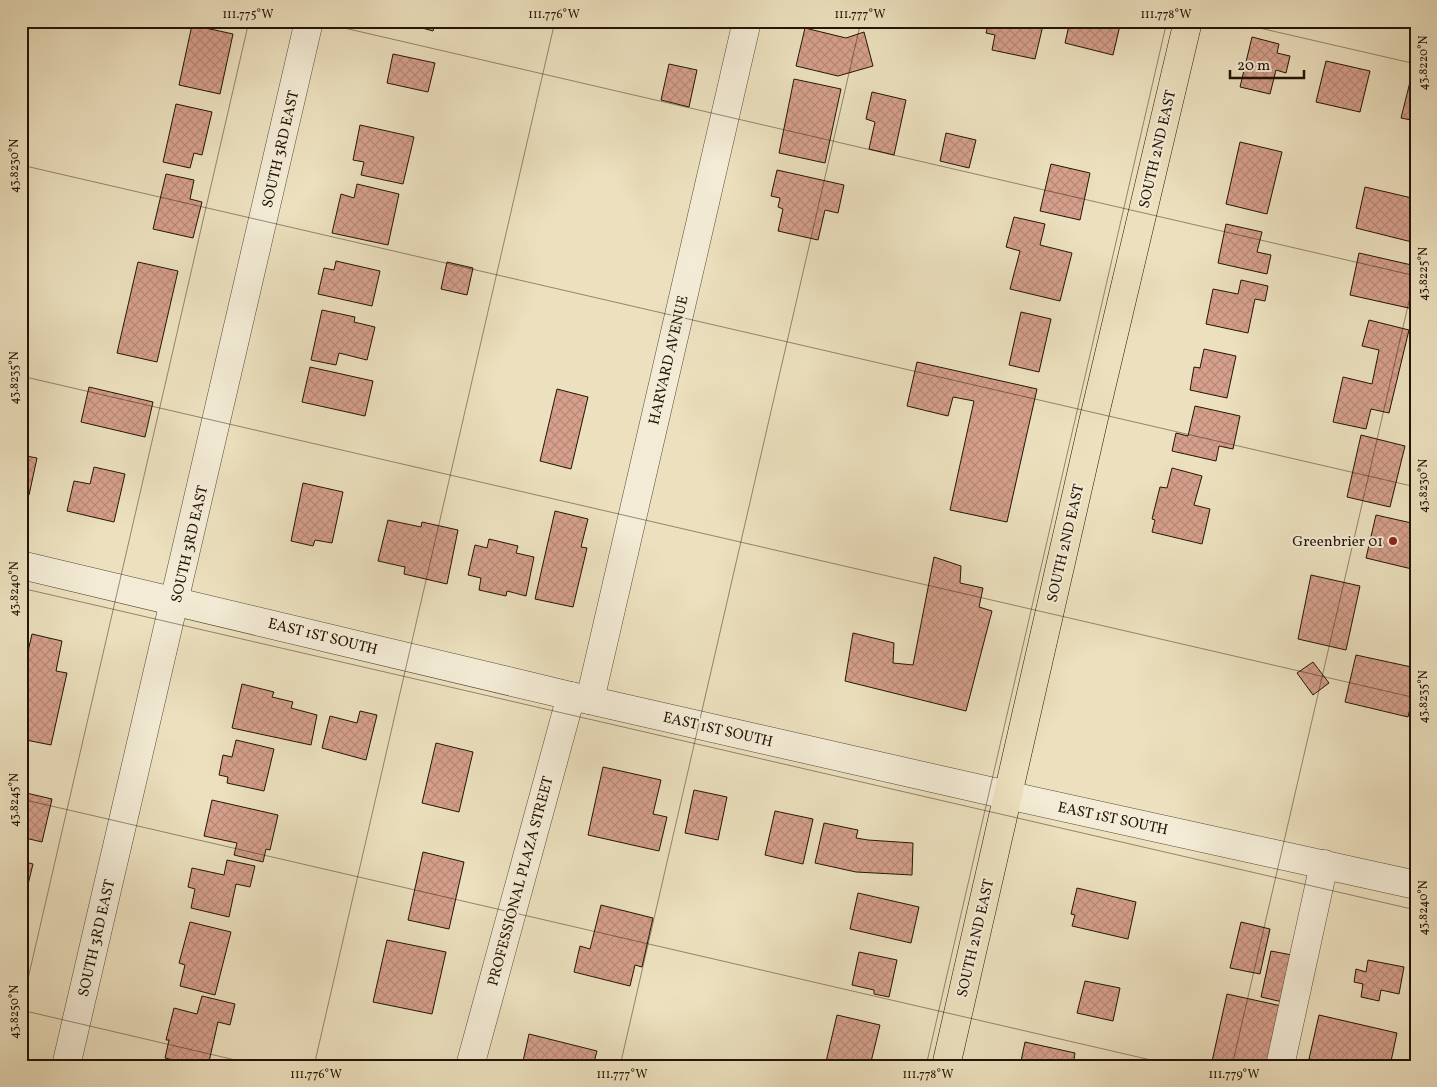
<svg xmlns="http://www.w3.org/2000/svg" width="1437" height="1087" viewBox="0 0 1437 1087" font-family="Vollkorn,serif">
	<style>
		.building { fill: url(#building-cross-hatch); stroke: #231407 }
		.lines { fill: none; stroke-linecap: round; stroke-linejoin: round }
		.minor-casing { stroke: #554735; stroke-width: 29 }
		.major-casing { stroke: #231407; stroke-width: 29 }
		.minor { stroke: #f3ebd5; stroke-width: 28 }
		.major { stroke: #ece0be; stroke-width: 28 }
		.ticks { fill: none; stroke: #231407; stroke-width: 1; stroke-opacity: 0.45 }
		.poi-dot { fill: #8f2418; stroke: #f3ebd5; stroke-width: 2 }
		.labels { text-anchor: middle; stroke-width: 4; stroke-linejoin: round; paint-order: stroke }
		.street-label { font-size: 15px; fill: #231407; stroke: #f3ebd5 }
		.poi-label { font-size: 15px; fill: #231407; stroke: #f3ebd5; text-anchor: end }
		.neatline { fill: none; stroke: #231407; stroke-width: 2 }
		.ticks-label { font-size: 12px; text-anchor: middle; fill: #231407 }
	</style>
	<defs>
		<pattern id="building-cross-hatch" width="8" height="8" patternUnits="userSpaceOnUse" patternTransform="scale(1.25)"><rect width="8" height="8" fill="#d6a08c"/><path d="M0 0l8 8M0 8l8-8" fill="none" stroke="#b78977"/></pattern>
	</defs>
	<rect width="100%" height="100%" fill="#ece0be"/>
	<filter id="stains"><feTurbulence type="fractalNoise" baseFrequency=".004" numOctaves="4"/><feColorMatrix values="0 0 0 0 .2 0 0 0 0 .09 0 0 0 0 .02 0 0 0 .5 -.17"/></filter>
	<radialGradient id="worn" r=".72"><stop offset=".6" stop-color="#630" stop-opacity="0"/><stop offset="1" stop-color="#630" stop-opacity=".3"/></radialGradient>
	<g class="building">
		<path d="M397,21H436L433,31Z"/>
		<path d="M989,21H1044L1035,59L992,50L995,35L986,33Z"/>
		<path d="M1070,21H1121L1113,55L1065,43Z"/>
		<path d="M192,25L233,34L220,94L179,85Z"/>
		<path d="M805,28L846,38L864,32L873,66L838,76L796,66Z"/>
		<path d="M1252,37L1279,44L1277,53L1290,56L1286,73L1276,70L1270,94L1240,87Z"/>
		<path d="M393,54L435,63L428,92L387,83Z"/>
		<path d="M1326,61L1370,71L1360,112L1316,102Z"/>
		<path d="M669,64L697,70L689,107L661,100Z"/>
		<path d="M1411,78L1416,79V121L1401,118Z"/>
		<path d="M794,79L841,89L825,163L779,153Z"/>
		<path d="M872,92L906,100L894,155L869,149L875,122L866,119Z"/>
		<path d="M176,104L212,112L202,155L194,153L190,168L163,162Z"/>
		<path d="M360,125L414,137L403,184L361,175L364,162L353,160Z"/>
		<path d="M946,133L976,140L969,168L940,161Z"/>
		<path d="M1240,142L1282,152L1267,214L1226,204Z"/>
		<path d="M1051,164L1090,173L1080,220L1040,211Z"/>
		<path d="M777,170L844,185L838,213L825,210L818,240L778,231L783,209L778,207L780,198L771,196Z"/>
		<path d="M166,174L194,180L190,199L202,202L193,238L153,229Z"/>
		<path d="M357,184L399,194L388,245L332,233L341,194L354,198Z"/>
		<path d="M1365,187L1416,199V243L1356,228Z"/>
		<path d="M1014,217L1045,224L1040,245L1072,253L1060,301L1010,289L1020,251L1006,247Z"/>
		<path d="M1226,224L1262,232L1257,252L1271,255L1267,274L1218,263Z"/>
		<path d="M1359,253L1416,266V297L1413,309L1350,295Z"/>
		<path d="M336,261L380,271L372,306L318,294L324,268L334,270Z"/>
		<path d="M138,262L178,271L157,362L117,353Z"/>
		<path d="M447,262L473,268L467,295L441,289Z"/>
		<path d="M1241,280L1268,286L1265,301L1255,299L1248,333L1206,324L1213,289L1238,294Z"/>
		<path d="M322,310L355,317L354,322L375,327L367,360L339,353L336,365L311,360Z"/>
		<path d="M1021,312L1051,319L1039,372L1009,365Z"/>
		<path d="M1369,320L1409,330L1389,413L1371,409L1366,429L1333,422L1343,377L1372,384L1379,350L1362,346Z"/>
		<path d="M1204,349L1236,356L1227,398L1190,390L1194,367L1200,368Z"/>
		<path d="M917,362L1037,389L1007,522L950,510L974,401L953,397L948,416L907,406Z"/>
		<path d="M310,367L373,381L365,416L302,402Z"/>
		<path d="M89,387L153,402L145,437L81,422Z"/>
		<path d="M557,389L588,397L571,469L540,461Z"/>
		<path d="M1195,406L1240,416L1233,449L1219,446L1216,461L1172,451L1176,433L1188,436Z"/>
		<path d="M1361,435L1405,446L1390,507L1347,497Z"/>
		<path d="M21,455L37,458L29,495L21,493Z"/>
		<path d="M94,467L125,474L114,522L67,511L74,481L90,484Z"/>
		<path d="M1172,468L1202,476L1194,505L1210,509L1202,544L1152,532L1155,520L1152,519L1160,487L1167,488Z"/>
		<path d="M303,483L343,492L332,543L315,540L313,546L291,541Z"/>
		<path d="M555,511L588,519L581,547L587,548L573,607L535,599Z"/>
		<path d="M1376,515L1416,524V570L1366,558Z"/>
		<path d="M388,520L421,527L422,522L458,530L447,584L404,574L405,567L378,561Z"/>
		<path d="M489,539L518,546L516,553L534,557L526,596L507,591L506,596L479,590L481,578L468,575L475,545L487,548Z"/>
		<path d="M934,557L961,566L960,583L983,588L979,607L992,611L966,711L845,681L853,633L894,643L893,663L913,665Z"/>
		<path d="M1311,575L1360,586L1346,650L1298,639Z"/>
		<path d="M32,634L62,641L56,671L67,673L51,745L21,739V682Z"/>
		<path d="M1356,655L1416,668V683L1408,717L1345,702Z"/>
		<path d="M1313,662L1329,683L1313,695L1297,673Z"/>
		<path d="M242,684L274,692L272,697L293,702L291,708L317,715L311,745L232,728Z"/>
		<path d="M360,711L377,715L366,760L322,748L330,716L357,723Z"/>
		<path d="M236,740L274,749L264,791L227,783L228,777L219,775L223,755L232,757Z"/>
		<path d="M436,743L473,752L459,812L422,803Z"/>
		<path d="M603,767L661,780L653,814L667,817L659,851L588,835Z"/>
		<path d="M694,790L727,797L718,840L685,833Z"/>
		<path d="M22,792L52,799L42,842L21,837Z"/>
		<path d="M212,800L278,815L270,850L266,849L263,862L234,855L237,843L204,836Z"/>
		<path d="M775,811L813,819L803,864L765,855Z"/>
		<path d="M824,823L858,830L856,838L868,840L913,843L912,875L856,872L815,863Z"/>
		<path d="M423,852L464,862L449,929L408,920Z"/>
		<path d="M227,860L255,866L250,887L236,884L229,917L191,908L195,889L188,887L192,868L224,875Z"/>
		<path d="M21,861L33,864L22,909L21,908Z"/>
		<path d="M1077,888L1136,902L1128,939L1072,926L1075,915L1071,914Z"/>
		<path d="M858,893L919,907L911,943L850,929Z"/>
		<path d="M601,905L653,918L642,967L635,965L630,986L574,972L580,946L590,949Z"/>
		<path d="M190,922L231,932L215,995L180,986L185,965L179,963Z"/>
		<path d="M1241,922L1270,929L1260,974L1230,968Z"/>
		<path d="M387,940L446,952L432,1014L373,1002Z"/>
		<path d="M1271,951L1297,956L1287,1003L1261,997Z"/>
		<path d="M859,952L897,960L889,997L874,994V990L852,985Z"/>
		<path d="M1368,960L1404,967L1399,994L1381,990L1379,1001L1361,997L1363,984L1354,982L1356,969L1366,972Z"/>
		<path d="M1085,981L1120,988L1113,1021L1077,1013Z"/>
		<path d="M1227,994L1286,1007L1273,1066H1211Z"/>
		<path d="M202,996L235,1004L230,1025L218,1022L208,1066H196L165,1058L169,1040H166L174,1008L197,1014Z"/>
		<path d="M837,1015L880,1025L870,1066H825Z"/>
		<path d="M1319,1015L1397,1033L1390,1066H1324L1325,1063L1309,1059Z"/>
		<path d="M529,1034L597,1051L593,1066H522Z"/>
		<path d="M1025,1042L1075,1053L1073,1066H1020Z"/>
	</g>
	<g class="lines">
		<defs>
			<g id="minor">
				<path d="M21,565L571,696L1007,795L1416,885"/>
				<path d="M590,700L747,21"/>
				<path d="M66,1066L309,21"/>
				<path d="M470,1066L571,696"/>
				<path d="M1280,1066L1324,864"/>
			</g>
			<path id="major" d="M946,1066L1093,422L1188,21"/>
		</defs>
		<use href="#minor" class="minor-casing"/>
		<use href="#major" class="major-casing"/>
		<use href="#minor" class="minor"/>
		<use href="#major" class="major"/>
	</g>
	<path class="ticks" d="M314,21L1416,276M1229,21L1416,64M21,165L1416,487M21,376L1416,698M21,588L1416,910M21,799L1177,1066M21,1009L249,21M21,1010L261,1066M314,1066L555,21M620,1066L861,21M926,1066L1167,21M1232,1066L1416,271"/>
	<circle class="poi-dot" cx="1393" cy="541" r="5"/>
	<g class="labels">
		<g class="street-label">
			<text transform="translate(280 149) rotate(-77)" y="5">SOUTH 3RD EAST</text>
			<text transform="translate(1157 149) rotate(-77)" y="5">SOUTH 2ND EAST</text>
			<text transform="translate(668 360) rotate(-77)" y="5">HARVARD AVENUE</text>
			<text transform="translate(1065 543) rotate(-77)" y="5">SOUTH 2ND EAST</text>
			<text transform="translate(189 544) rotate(-77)" y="5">SOUTH 3RD EAST</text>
			<text transform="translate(323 636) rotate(14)" y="5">EAST 1ST SOUTH</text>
			<text transform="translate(718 729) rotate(13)" y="5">EAST 1ST SOUTH</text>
			<text transform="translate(1113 818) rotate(12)" y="5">EAST 1ST SOUTH</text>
			<text transform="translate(520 881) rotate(-75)" y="5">PROFESSIONAL PLAZA STREET</text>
			<text transform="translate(96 938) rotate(-77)" y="5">SOUTH 3RD EAST</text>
			<text transform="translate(975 938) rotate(-77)" y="5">SOUTH 2ND EAST</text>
		</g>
		<g class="poi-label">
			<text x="1383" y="546">Greenbrier 01</text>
		</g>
	</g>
	<rect width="1437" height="1087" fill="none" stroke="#ece0be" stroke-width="55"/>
	<path d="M1230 70v8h74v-8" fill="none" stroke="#231407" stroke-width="2.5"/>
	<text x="1237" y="70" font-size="15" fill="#231407" stroke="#f3ebd5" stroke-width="4" paint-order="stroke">20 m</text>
	<rect x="28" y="28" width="1382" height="1032" class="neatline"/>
	<g class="ticks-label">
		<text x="248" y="18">111.775°W</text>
		<text x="554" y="18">111.776°W</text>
		<text x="860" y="18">111.777°W</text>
		<text x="1166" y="18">111.778°W</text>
		<text transform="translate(1423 63) rotate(-90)" y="4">43.8220°N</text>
		<text transform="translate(14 166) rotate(-90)" y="4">43.8230°N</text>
		<text transform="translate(1423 274) rotate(-90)" y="4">43.8225°N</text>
		<text transform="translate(14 378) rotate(-90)" y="4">43.8235°N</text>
		<text transform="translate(1423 486) rotate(-90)" y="4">43.8230°N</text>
		<text transform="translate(14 589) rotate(-90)" y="4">43.8240°N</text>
		<text transform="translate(1423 697) rotate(-90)" y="4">43.8235°N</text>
		<text transform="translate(14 800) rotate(-90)" y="4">43.8245°N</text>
		<text transform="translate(1423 908) rotate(-90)" y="4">43.8240°N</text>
		<text transform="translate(14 1012) rotate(-90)" y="4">43.8250°N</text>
		<text x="316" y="1078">111.776°W</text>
		<text x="622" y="1078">111.777°W</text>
		<text x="928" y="1078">111.778°W</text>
		<text x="1234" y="1078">111.779°W</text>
	</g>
	<rect width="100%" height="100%" filter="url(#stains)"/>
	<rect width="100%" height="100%" fill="url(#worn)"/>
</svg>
